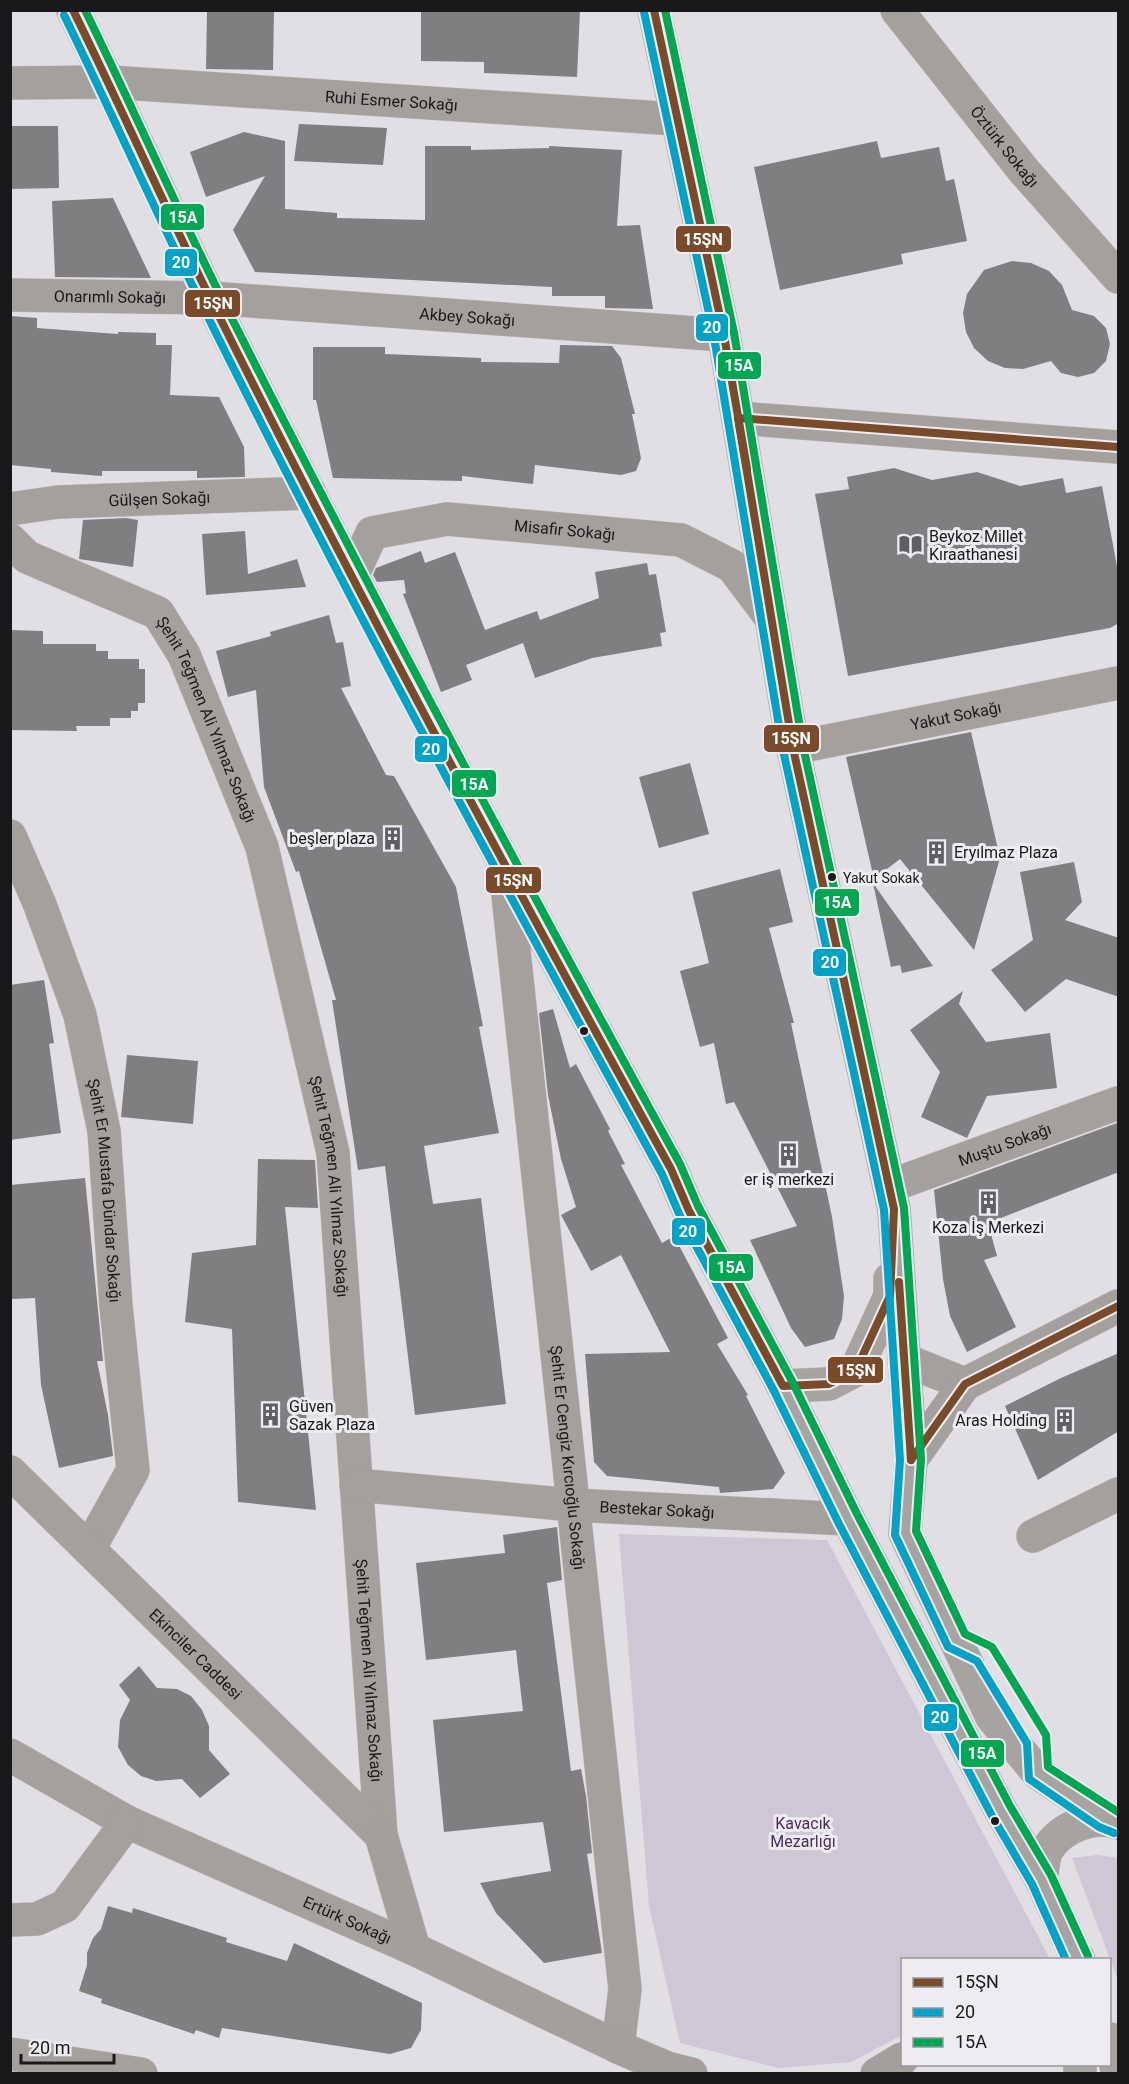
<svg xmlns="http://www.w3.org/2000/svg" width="1129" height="2084" viewBox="0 0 1129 2084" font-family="Roboto,sans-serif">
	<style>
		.green { fill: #cfc6d6 }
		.building { fill: #807e80 }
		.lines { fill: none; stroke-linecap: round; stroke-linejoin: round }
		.minor-casing { stroke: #bdbcbe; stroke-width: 34 }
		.tertiary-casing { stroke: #bdbcbe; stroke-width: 34 }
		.secondary-casing { stroke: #bdbcbe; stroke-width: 34 }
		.primary-casing { stroke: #bdbcbe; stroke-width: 34 }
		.trunk-casing { stroke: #bdbcbe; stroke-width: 34 }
		.minor { stroke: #a4a09d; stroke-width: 33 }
		.tertiary { stroke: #a4a09d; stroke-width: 33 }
		.secondary { stroke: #a39f9d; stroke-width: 33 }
		.primary { stroke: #a6a3a1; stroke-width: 33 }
		.trunk { stroke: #a8a6a4; stroke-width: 33 }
		.bus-1-casing { stroke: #eeecf1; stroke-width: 12 }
		.bus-2-casing { stroke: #eeecf1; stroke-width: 12 }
		.bus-3-casing { stroke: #eeecf1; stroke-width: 12 }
		.bus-1 { stroke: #7a4b2a; stroke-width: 8 }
		.bus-2 { stroke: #01a2c5; stroke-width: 8 }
		.bus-3 { stroke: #00a651; stroke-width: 8 }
		.bus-dot { fill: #19181a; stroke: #eeecf1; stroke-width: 2 }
		.labels { text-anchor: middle; stroke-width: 6; stroke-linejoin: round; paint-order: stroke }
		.bus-label { font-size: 14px; fill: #19181a; stroke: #eeecf1; text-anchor: start }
		.street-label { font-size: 16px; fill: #19181a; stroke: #eeecf1 }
		.poi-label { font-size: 16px; fill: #19181a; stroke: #eeecf1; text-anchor: start }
		.park-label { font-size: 16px; fill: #4a2d5e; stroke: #eeecf1 }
		.line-badge { stroke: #eeecf1; stroke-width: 2 }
		.badge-label { font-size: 16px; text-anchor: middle; font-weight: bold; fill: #fff }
	</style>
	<rect width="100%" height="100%" fill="#e1dfe3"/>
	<g class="green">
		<path d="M619,1534L827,1540L1049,1957L1045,1960H902V2035L851,2062L779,2068L680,2043L649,1906Z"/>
		<path d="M1098,1855L1118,1858V1980L1072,1858Z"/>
	</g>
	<g class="building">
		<path d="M207,10H274L273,70L206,69Z"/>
		<path d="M421,10H580L577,77L484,73V62L421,61Z"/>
		<path d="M299,124L387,128L383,165L294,161Z"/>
		<path d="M10,126H58L59,188L10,189Z"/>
		<path d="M244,132L285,141V209L337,213V218L425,220V146H471V150L549,148V146L622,150L617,226L640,225L653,309L605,308V296H552V287L255,272L233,230L265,176L206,197L190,152Z"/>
		<path d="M877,141L881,158L939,147L946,181L954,179L967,241L901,254L903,264L780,290L754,167Z"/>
		<path d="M113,198L151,278L55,277L52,201Z"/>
		<path d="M1012,261L1031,263L1049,271L1062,285L1072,310L1094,316L1106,328L1110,344L1106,361L1094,373L1078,377L1061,373L1051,361L1023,369L1005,368L988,361L974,348L966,332L963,313L967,294L984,270Z"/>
		<path d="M10,316L37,318V328L118,334V332L156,333V345H172L170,395L219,397L244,447L245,477L197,478V471H102V476L51,472V469L10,465Z"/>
		<path d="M560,345L612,346L621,358L635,414H632L641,458L636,471L621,475L535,465L533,484L462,476V481L333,478L316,400H313V347H385V354L481,358V362L559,363Z"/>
		<path d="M894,468L932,480L977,472L1020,486L1063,478L1066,493L1102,486L1119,577V623L1110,628L848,676L815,494L849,489L847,477Z"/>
		<path d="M126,518L138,520L133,567L79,559L83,520Z"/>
		<path d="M245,531L248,574L297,559L306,587L206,595L202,534Z"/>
		<path d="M421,551L425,563L455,552L485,630L537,611L540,620L599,598L595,572L647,563L649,575L656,574L666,632L660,633L662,646L592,658L535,678L523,643L466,665L472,680L441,692L403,594L406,593L404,580L377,582L373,575L376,568Z"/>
		<path d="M329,615L336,643L343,642L351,686L341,688L386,775L394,776L456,887L483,1026L479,1027L499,1133L424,1146L433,1204L481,1198L506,1404L415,1415L385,1166L358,1170L332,1000H336L299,871L296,872L264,787L256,690L228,697L216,651L271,636L270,632Z"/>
		<path d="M10,630L43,631V644H96V651H108V659H139V669H145V703H138V711H131V718H110V726H76L77,731L10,730Z"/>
		<path d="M971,732L1000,858L974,950L900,859L874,879L846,757Z"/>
		<path d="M690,763L709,834L659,848L639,777Z"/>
		<path d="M1074,862L1082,902L1065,920L1119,938V997L1066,979L1025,1012L991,970L1033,940L1020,872Z"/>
		<path d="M780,869L793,922L769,928L794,1023H791L832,1217L844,1296L842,1319L834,1339L805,1347L791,1328L750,1240L797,1226L734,1102L726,1104L714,1043L700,1047L680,971L709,963L692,892Z"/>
		<path d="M873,883L887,903L933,966L902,973L900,965L891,967Z"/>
		<path d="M44,980L54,1043L49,1044L61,1133L10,1140V985Z"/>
		<path d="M963,991L959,1004L986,1042L1050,1033L1057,1088L987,1096L967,1138L921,1117L940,1072L910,1030Z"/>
		<path d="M553,1009L570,1068L576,1064L610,1129L608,1131L625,1164L621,1165L662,1243L674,1236L728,1338L717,1344L748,1395L746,1396L785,1473L773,1489L720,1493L719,1487L607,1476L594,1462L585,1354L670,1352L621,1255L591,1271L561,1215L576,1207L561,1159L548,1095L539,1013Z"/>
		<path d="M127,1055L198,1061L193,1124L121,1117Z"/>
		<path d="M1117,1123L1119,1172L988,1223L997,1256L984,1260L1016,1327L967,1352L950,1316L943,1279L934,1190Z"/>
		<path d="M258,1159L315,1160L318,1208L285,1207L316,1510L238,1502L232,1329L185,1322L192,1253L256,1245Z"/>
		<path d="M85,1178L103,1361H97L108,1415L113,1456L59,1468L41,1385L35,1298L12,1299L10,1185Z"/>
		<path d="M1119,1353V1431L1038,1480L1005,1406L1061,1378Z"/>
		<path d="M557,1527L562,1580L547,1583L571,1771L581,1769L586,1796L592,1853L587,1854L602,1953L544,1963L496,1913L480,1883L551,1871L543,1822L444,1832L433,1720L523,1711L516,1650L426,1660L416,1563L505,1553L503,1535Z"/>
		<path d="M139,1666L157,1688L177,1689L191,1696L202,1710L209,1726V1750L230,1774L200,1798L182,1779L156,1781L141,1776L128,1765L118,1747L120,1720L130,1700L119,1685Z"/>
		<path d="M108,1906L132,1913L133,1908L227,1938L226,1942L287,1961L294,1943L422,2003L421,2030L411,2048L390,2054L222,2028L219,2038L196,2030L194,2034L101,2003L102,1999L79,1991L87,1965V1953L93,1938L101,1929Z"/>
	</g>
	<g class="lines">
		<defs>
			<g id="minor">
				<path id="s1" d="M897,10L1024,171L1118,277"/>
				<path id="s2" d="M10,83L109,82L676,119"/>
				<path id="s3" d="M10,295L210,298L724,335"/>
				<path d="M738,418L1118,447"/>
				<path id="s4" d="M10,509L58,502L310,493"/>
				<path id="s5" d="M10,540L27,557L158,613L184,655L262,847L333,1153L381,1835"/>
				<path id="s6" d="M352,576L372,533L447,519L681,540L732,566L772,619"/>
				<path id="s7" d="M793,748L1118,683"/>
				<path id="s8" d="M10,836L40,905L80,1015L104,1131L116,1306L133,1470L89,1549"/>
				<path id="s9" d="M505,867L625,1989L618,2047"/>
				<path id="s10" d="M890,1186L1118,1103"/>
				<path id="s11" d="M356,1485L573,1505L848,1519"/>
				<path d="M1033,1536L1118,1494"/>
				<path id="s12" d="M10,1755L127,1822L414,1949"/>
				<path d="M10,1920L37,1919L65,1906L127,1822"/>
				<path d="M10,2054L141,2074"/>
			</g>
			<g id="tertiary">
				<path d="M905,1360L965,1384"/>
				<path d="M911,1460L965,1384L1118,1306"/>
				<path id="s13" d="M10,1472L381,1835"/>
			</g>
			<g id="secondary">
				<path d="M381,1835L414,1949L618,2047L667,2068L691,2074"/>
				<path d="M877,2074L902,2059"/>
			</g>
			<g id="primary">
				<path d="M73,10C121,106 164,204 211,300C358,593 513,882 671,1169L689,1211L783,1386L848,1519L1001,1811L1041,1879L1078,1960"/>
				<path d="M654,10L724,335L793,748L894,1209L911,1460L905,1533L992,1717L1038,1773L1105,1818"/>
				<path d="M783,1386L829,1384L856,1370L890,1296V1279"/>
				<path d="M1041,1879C1043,1870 1043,1857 1047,1850C1061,1827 1094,1814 1118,1823"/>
				<path d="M1110,2039L1118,2074"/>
			</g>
			<g id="trunk">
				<path d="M1078,1958V1960"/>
				<path d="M1080,2074V2064"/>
			</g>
		</defs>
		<use href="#minor" class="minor-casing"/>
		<use href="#tertiary" class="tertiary-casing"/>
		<use href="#secondary" class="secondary-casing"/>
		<use href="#primary" class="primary-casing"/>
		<use href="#trunk" class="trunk-casing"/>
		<use href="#minor" class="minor"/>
		<use href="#tertiary" class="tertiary"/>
		<use href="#secondary" class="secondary"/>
		<use href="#primary" class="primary"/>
		<use href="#trunk" class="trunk"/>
		<defs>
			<g id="bus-1">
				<path d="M73,10C121,107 164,205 211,300C357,594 513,882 671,1169L689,1211L783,1386L829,1384L856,1370L890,1296L894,1209L793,748L738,418"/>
				<path d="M654,10L724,335L747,469"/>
				<path d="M738,418L1118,447"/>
				<path d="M899,1282L911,1460"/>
				<path d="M911,1460L965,1384L1118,1306"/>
			</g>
			<g id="bus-2">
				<path d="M644,12L714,337L783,750L884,1210L900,1460L895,1535L948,1647L977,1661L1027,1743L1029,1779L1099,1827L1114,1833"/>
				<path d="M64,15C111,111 154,209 202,305C347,598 504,886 662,1174L680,1216L774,1391L839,1524L992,1816L1032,1884L1066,1960"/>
			</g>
			<g id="bus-3">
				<path d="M85,10C132,106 175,204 222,299C369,591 523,878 680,1164L698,1206L792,1381L857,1514L1010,1806L1051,1875L1088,1956"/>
				<path d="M665,10L734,333L803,746L904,1208L921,1459L916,1531L965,1634L992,1647L1046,1735L1048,1767L1118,1812"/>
			</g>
		</defs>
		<use href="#bus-1" class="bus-1-casing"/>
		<use href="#bus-2" class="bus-2-casing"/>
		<use href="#bus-3" class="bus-3-casing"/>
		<use href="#bus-1" class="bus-1"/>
		<use href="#bus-2" class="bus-2"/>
		<use href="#bus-3" class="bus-3"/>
	</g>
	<defs>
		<symbol id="library-bare" viewBox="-9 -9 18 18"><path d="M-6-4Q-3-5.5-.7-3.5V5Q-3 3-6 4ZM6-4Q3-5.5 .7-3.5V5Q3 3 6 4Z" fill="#5f5e60" stroke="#eeecf1" stroke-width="2.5" paint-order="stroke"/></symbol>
		<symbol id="building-bare" viewBox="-9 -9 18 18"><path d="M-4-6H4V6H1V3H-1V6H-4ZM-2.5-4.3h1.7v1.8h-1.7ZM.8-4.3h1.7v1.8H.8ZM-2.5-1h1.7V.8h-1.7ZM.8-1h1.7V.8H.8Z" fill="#5f5e60" stroke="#eeecf1" stroke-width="2.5" paint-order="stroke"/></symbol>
	</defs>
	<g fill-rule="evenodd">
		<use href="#library-bare" x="894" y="528" width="33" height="33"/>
		<use href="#building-bare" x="376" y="822" width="33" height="33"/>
		<use href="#building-bare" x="920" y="836" width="33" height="33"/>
		<use href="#building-bare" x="772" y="1138" width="33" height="33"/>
		<use href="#building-bare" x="972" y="1186" width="33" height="33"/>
		<use href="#building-bare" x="254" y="1398" width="33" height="33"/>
		<use href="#building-bare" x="1048" y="1404" width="33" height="33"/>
	</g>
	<g class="bus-dot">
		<circle cx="832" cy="877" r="5"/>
		<circle cx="584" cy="1031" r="5"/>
		<circle cx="995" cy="1821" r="5"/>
	</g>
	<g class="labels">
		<g class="bus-label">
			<text x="843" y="883">Yakut Sokak</text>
		</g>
		<g class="street-label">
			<text dy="6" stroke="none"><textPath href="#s2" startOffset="382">Ruhi Esmer Sokağı</textPath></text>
			<text dy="6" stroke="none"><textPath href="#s1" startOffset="174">Öztürk Sokağı</textPath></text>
			<text dy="6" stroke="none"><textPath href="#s3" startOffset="100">Onarımlı Sokağı</textPath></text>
			<text dy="6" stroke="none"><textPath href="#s3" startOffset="458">Akbey Sokağı</textPath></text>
			<text dy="6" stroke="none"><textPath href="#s4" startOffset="150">Gülşen Sokağı</textPath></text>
			<text dy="6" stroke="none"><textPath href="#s6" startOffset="242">Misafir Sokağı</textPath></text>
			<text dy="6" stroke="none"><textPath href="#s7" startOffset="166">Yakut Sokağı</textPath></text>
			<text dy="6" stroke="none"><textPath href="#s5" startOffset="284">Şehit Teğmen Ali Yılmaz Sokağı</textPath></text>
			<text dy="6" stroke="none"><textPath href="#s10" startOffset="122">Muştu Sokağı</textPath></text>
			<text dy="6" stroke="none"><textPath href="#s5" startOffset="770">Şehit Teğmen Ali Yılmaz Sokağı</textPath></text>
			<text dy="6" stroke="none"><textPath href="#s8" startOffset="370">Şehit Er Mustafa Dündar Sokağı</textPath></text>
			<text dy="6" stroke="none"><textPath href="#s9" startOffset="594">Şehit Er Cengiz Kırcıoğlu Sokağı</textPath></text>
			<text dy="6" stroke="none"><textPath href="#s11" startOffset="302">Bestekar Sokağı</textPath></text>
			<text dy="6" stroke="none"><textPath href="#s13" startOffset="260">Ekinciler Caddesi</textPath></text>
			<text dy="6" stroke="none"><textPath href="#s5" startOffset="1256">Şehit Teğmen Ali Yılmaz Sokağı</textPath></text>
			<text dy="6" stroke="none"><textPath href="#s12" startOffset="376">Ertürk Sokağı</textPath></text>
		</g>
		<g class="poi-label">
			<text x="929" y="542">Beykoz Millet<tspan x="929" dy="18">Kıraathanesi</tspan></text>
			<text x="375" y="844" text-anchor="end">beşler plaza</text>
			<text x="954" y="858">Eryılmaz Plaza</text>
			<text x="789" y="1185" text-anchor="middle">er iş merkezi</text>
			<text x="988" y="1233" text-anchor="middle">Koza İş Merkezi</text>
			<text x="289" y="1412">Güven<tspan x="289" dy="18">Sazak Plaza</tspan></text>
			<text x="1047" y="1426" text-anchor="end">Aras Holding</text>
		</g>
		<g class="park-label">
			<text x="803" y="1829">Kavacık<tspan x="803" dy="18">Mezarlığı</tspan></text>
		</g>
	</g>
	<g class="line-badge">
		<rect x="160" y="203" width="45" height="28" rx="6" fill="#00a651"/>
		<rect x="675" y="225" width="57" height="28" rx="6" fill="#7a4b2a"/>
		<rect x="164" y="248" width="34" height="29" rx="6" fill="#01a2c5"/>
		<rect x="184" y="289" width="57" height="29" rx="6" fill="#7a4b2a"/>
		<rect x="695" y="313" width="34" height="29" rx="6" fill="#01a2c5"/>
		<rect x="717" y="351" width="45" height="29" rx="6" fill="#00a651"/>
		<rect x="763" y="724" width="57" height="29" rx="6" fill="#7a4b2a"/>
		<rect x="414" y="735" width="34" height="28" rx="6" fill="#01a2c5"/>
		<rect x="451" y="769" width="46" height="29" rx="6" fill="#00a651"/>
		<rect x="485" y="866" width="57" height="28" rx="6" fill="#7a4b2a"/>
		<rect x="814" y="888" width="46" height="29" rx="6" fill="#00a651"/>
		<rect x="812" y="948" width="35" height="29" rx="6" fill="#01a2c5"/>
		<rect x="671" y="1217" width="35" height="29" rx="6" fill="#01a2c5"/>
		<rect x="708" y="1253" width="46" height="29" rx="6" fill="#00a651"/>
		<rect x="827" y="1356" width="57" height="28" rx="6" fill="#7a4b2a"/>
		<rect x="923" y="1703" width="35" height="29" rx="6" fill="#01a2c5"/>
		<rect x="960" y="1739" width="45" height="29" rx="6" fill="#00a651"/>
	</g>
	<g class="badge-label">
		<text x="183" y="223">15A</text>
		<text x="703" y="245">15ŞN</text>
		<text x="181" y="268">20</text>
		<text x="213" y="309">15ŞN</text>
		<text x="712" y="333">20</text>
		<text x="739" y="371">15A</text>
		<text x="791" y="744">15ŞN</text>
		<text x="431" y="755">20</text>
		<text x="474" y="790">15A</text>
		<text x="513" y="886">15ŞN</text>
		<text x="837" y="908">15A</text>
		<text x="830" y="968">20</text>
		<text x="688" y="1237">20</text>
		<text x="731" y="1273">15A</text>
		<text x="856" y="1376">15ŞN</text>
		<text x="940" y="1723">20</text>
		<text x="982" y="1759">15A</text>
	</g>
	<rect width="1129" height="2084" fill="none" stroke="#19181a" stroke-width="24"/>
	<rect x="901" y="1958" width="210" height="108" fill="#eeecf1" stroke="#99979b" stroke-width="1.5"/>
	<rect x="913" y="1978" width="30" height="9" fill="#7a4b2a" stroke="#99979b" stroke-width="1.5"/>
	<text x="955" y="1988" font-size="18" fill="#19181a">15ŞN</text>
	<rect x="913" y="2008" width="30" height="9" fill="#01a2c5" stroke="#99979b" stroke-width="1.5"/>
	<text x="955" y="2018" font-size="18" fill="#19181a">20</text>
	<rect x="913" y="2038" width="30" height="9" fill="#00a651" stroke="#99979b" stroke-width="1.5"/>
	<text x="955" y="2048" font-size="18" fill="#19181a">15A</text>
	<path d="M21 2054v9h93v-9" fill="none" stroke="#19181a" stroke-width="3"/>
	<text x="30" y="2054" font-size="18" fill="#19181a" stroke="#eeecf1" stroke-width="4.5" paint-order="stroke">20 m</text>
</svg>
